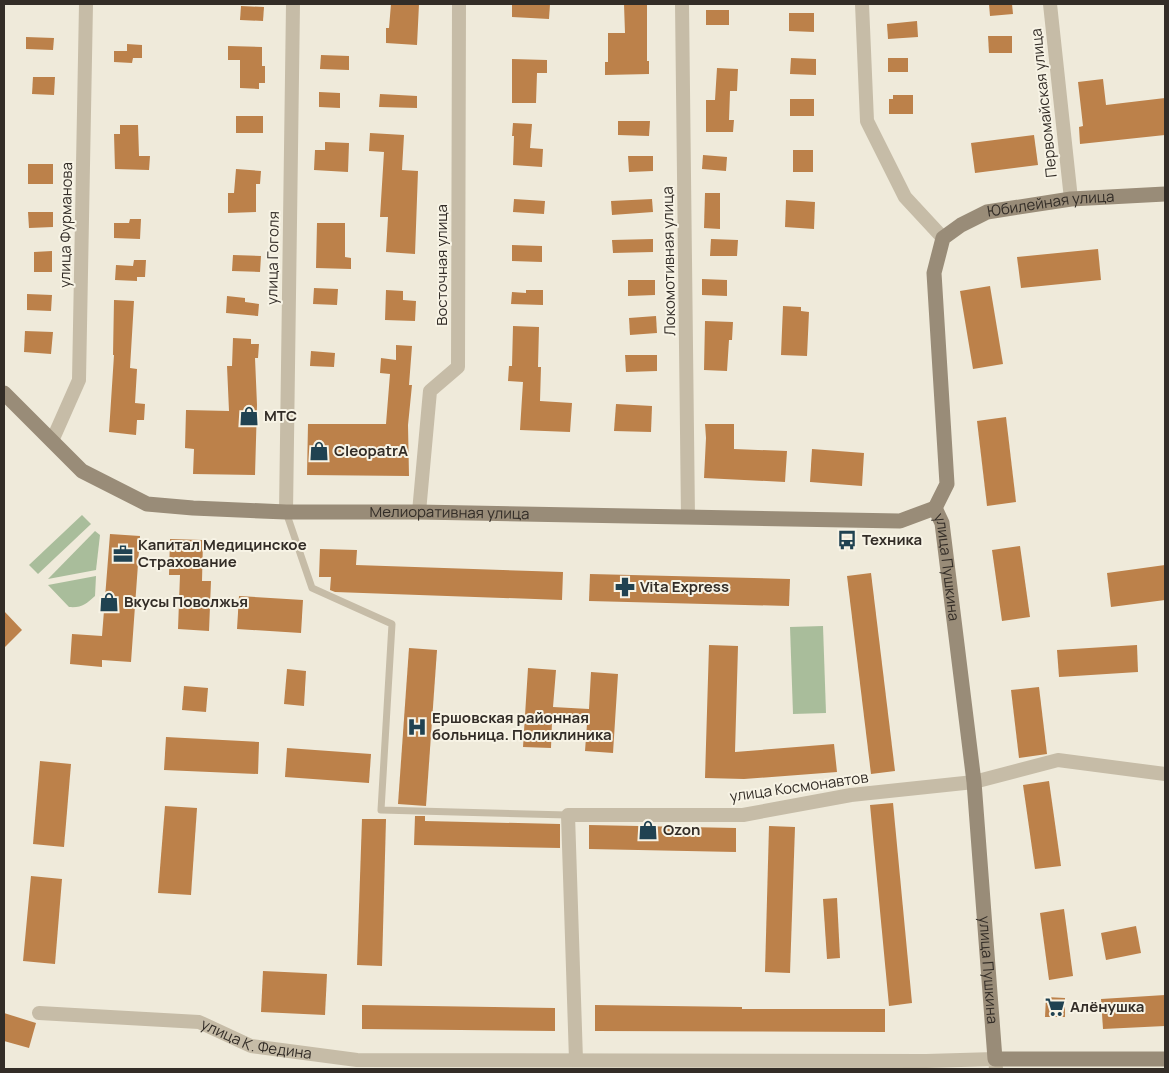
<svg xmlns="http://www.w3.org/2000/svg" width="1169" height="1073" viewBox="0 0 1169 1073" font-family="Manrope,sans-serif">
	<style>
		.green { fill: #a9bd9b }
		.building { fill: #bc814a }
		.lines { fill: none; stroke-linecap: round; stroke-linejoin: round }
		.lane { stroke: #c6bca7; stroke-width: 7 }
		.street { stroke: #c6bca7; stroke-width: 14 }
		.secondary { stroke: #998c78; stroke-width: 15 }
		.labels { text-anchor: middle; stroke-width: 4; stroke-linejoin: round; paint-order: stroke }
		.street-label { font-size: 15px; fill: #332d27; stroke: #f7f3e5 }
		.poi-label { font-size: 15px; font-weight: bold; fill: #332d27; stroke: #f7f3e5; text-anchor: start }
	</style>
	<rect width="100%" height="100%" fill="#efeada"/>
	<g class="green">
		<path d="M82,515L91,524L38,574L29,565Z"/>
		<path d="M95,531L100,535L96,570L48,579Z"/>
		<path d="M96,576L95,596C86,604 82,608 69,607L48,585Z"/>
		<path d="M823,626L826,713L793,714L790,627Z"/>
	</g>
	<g class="building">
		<path d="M391,4H419L417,45L386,43V28H389Z"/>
		<path d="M512,4H550L549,19L512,17Z"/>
		<path d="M624,4H647V61H649V74L605,75V62H608V33H625Z"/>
		<path d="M989,4H1012L1013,14L990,16Z"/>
		<path d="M241,6L264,7L263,21L240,20Z"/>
		<rect x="706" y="10" width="23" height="15"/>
		<path d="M789,13H814V32L789,31Z"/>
		<path d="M917,21L918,37L888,39L887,24Z"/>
		<path d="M988,36H1012V53H989Z"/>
		<path d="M26,37L54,38L53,50L26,49Z"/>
		<path d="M127,44L142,45V58H133L132,63L114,62V51H127Z"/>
		<path d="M228,46L262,47V66H265V83H259V89L240,88V60H228Z"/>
		<path d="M321,55L349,56V70L320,69Z"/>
		<path d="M791,58L816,59V75L790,74Z"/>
		<rect x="888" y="58" width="20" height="14"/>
		<path d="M512,59L547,60V73H537L536,103H512Z"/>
		<path d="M717,68L738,69L737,91H730L729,120H734L733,132H706V100H715Z"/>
		<path d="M33,77H55L54,95L32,94Z"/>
		<path d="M1103,79L1106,105L1165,98V135L1080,144L1079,127L1083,126L1078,82Z"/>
		<path d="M319,92L340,93V108L319,107Z"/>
		<path d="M380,94L417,96V108L379,107Z"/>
		<path d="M893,95H913V114H889V99H893Z"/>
		<rect x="790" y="99" width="24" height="17"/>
		<rect x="236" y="116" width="27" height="17"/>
		<path d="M618,121H650L649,136L618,135Z"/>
		<path d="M513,123L532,124L530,148L543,149L542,167L513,165L514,136H512Z"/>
		<path d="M120,125H138L139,156H150L149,170L115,169L114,134H120Z"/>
		<path d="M370,133L404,135L402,170L418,171L415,254L386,252L388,217H380L384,152L369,151Z"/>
		<path d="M1034,135L1038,165L975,173L971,143Z"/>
		<path d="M325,142L349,143L348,172L314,170L315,150H325Z"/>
		<rect x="793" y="150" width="20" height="22"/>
		<path d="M703,155L727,157L726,171L702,169Z"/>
		<path d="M628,156H653V171L629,172Z"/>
		<rect x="28" y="164" width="25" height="20"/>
		<path d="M236,169L261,171L260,184H256V212L228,213V193H234Z"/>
		<path d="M705,193H720V229L704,228Z"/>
		<path d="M514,199L545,201L544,214L513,212Z"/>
		<path d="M652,199L653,212L612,215L611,201Z"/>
		<path d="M786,200L815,202L814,229L785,227Z"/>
		<path d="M28,212H53V227L29,228Z"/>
		<path d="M130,219H141L140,239L114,238V223H129Z"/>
		<path d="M317,223H345V257L351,258V269L316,268Z"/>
		<path d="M653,239V252L613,253L612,240Z"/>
		<path d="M711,239L738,240L737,256H710Z"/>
		<path d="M512,245L542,246V262L512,261Z"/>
		<path d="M1098,249L1101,280L1021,288L1017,257Z"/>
		<path d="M52,251V272H34V252Z"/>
		<path d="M233,255L261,256L260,272L232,271Z"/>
		<path d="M134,260H146L145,277H137V281L115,280L116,265L133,266Z"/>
		<path d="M702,279L727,280V296L702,295Z"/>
		<path d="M628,280H655V295L628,296Z"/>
		<path d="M990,286L1003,364L973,369L960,291Z"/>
		<path d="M314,288L338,289L337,305L313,304Z"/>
		<path d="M386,290L403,291V300L416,301L415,321L385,320Z"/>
		<path d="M526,290H543V305L511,304L512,292L526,293Z"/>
		<path d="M27,294L52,295L51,311L27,310Z"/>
		<path d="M227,296L245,298V302L259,304L258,316L226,313Z"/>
		<path d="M114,300L134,301L130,368L137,369L135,403L145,404L144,420H137L136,435L109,432L114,355H113Z"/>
		<path d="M783,306L801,307V311L809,312L807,356L781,355Z"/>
		<path d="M656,316L657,333L630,335L629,318Z"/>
		<path d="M705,321L733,322L732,340H729L727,371L704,370Z"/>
		<path d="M513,326L539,327L538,367H541L540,401L572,403L570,432L520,430L523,382L508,381L509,366H512Z"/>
		<path d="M25,331L53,332L51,354L24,352Z"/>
		<path d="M233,338L251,339V344H259L258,358H255L257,405L255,475L193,474L194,449L185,448L186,410L229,411L227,366H232Z"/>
		<path d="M396,345L412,346L409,385H412L408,425L409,476L307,475L308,424H386L390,374L380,373L381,358L396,360Z"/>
		<path d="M311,351L335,353L334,367L310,366Z"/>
		<path d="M625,355H657V371L626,372Z"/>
		<path d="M616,404L652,406L651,432L614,431Z"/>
		<path d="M1006,417L1016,502L987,506L977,421Z"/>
		<path d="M705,424H734V449L787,451L785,482L704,478L706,438Z"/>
		<path d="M812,449L864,453L862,486L810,482Z"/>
		<path d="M110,534L140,536L131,662L102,660V667L70,664L72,634L102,636Z"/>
		<path d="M170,539L203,540L202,581H211L209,631L178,629L180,575H169Z"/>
		<path d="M1020,546L1030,617L1002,621L992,550Z"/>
		<path d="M320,549L357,550L356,565L563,572L562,600L335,592L330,590L331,577H319Z"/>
		<path d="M1165,565V600L1111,607L1107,573Z"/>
		<path d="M871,573L895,771L871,774L847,576Z"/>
		<path d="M590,574L790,579L789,606L589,601Z"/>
		<path d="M239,596L303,600L301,633L237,629Z"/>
		<path d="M4,611L22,630L4,648Z"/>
		<path d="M709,645L738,646L735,752L834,744L837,772L744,779L705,778Z"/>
		<path d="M1137,645L1138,672L1059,677L1057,650Z"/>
		<path d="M409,648L437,650L426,806L398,804Z"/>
		<path d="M528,668L556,670L553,707L589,709L591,672L618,674L613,753L585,751L587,724L552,722L551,748L523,747Z"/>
		<path d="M287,669L306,671L304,706L284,704Z"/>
		<path d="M184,686L208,688L206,712L182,710Z"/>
		<path d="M1039,687L1047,754L1019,758L1011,690Z"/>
		<path d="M166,737L259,742L258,774L164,770Z"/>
		<path d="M287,748L371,754L369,783L285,777Z"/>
		<path d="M40,761L71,764L64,847L33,844Z"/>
		<path d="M1049,781L1061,866L1035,869L1023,785Z"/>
		<path d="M893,803L912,1003L889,1006L870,805Z"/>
		<path d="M165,806L197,808L191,895L158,893Z"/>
		<path d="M415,816H425V821L560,824V848L414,845Z"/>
		<path d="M362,819H386L382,966L357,965Z"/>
		<path d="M589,825L736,828V852L589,849Z"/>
		<path d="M769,826L795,827L790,973L765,972Z"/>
		<path d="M31,876L62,879L55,964L23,961Z"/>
		<path d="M837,898L840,958L827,959L823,899Z"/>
		<path d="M1064,909L1073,976L1049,980L1040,913Z"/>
		<path d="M1136,926L1141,953L1106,960L1101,933Z"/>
		<path d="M263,971L327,974L325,1015L261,1012Z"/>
		<path d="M1165,995V1026L1103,1029L1101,999Z"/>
		<path d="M1046,997L1065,998V1017H1045Z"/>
		<path d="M362,1005L555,1008V1031L362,1029Z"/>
		<path d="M595,1005L742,1007V1009H885V1032L595,1031Z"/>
		<path d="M4,1013L36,1023L29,1048L4,1041Z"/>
	</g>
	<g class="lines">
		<path class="lane" d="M286,512L312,588L392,624L381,810L568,815"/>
		<g class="street">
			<path d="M682,4L688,517"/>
			<path d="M862,4L867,121L905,197L943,238"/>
			<path d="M1050,4L1071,199"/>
			<path d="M52,441L79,380L86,4"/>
			<path d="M286,512L293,4"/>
			<path d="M419,512L430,391L458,367L459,4"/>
			<path id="s1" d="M39,1013L199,1022L251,1046L357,1060L926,1061L995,1059L996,1069"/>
			<path d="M576,1060L568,815H743L851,795L974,782L1058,760L1165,774"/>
		</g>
		<g class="secondary">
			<path id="s2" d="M4,393L82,471L147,504L193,508L286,512H419L900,521L935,508"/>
			<path id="s3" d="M935,508L942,523L974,782L995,1059H1165"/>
			<path id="s4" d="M935,508L947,484L934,273L943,238L961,225L987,212L1071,199L1165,194"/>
		</g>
	</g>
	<defs>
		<symbol id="shop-bare" viewBox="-9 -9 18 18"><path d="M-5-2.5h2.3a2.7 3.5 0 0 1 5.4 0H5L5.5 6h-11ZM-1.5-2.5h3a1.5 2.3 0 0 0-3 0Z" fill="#204251" stroke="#f7f3e5" stroke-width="2.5" paint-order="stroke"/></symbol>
		<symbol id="bus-bare" viewBox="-9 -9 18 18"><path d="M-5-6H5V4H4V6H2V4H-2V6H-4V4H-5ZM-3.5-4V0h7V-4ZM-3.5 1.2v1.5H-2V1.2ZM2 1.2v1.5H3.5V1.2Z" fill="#204251" stroke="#f7f3e5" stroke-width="2.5" paint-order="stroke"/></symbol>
		<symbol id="office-bare" viewBox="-9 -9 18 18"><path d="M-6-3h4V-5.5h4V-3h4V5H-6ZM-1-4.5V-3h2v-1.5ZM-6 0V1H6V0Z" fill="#204251" stroke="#f7f3e5" stroke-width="2.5" paint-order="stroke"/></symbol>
		<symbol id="pharmacy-bare" viewBox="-9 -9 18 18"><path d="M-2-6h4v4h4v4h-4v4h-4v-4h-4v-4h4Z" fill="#204251" stroke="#f7f3e5" stroke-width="2.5" paint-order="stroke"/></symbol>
		<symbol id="hospital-bare" viewBox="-9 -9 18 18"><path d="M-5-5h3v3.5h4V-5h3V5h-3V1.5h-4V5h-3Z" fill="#204251" stroke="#f7f3e5" stroke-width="2.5" paint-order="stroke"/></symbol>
		<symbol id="supermarket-bare" viewBox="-9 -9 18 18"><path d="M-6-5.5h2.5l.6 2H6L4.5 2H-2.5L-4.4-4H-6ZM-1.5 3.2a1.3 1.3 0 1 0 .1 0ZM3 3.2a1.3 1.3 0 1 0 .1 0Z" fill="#204251" stroke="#f7f3e5" stroke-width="2.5" paint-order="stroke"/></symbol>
	</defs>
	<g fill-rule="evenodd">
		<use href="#shop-bare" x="235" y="402" width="28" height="28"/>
		<use href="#shop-bare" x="305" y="437" width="28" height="28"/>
		<use href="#bus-bare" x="833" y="526" width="28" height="28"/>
		<use href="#office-bare" x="109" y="540" width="28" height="28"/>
		<use href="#pharmacy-bare" x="611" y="573" width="28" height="28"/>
		<use href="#shop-bare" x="95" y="588" width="28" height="28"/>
		<use href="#hospital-bare" x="403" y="713" width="28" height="28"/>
		<use href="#shop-bare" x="634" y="816" width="28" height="28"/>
		<use href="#supermarket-bare" x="1041" y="993" width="28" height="28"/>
	</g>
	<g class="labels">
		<g class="street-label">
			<text transform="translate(1044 103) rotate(-96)" y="5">Первомайская улица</text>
			<text dy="5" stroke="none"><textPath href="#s4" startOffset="390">Юбилейная улица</textPath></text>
			<text transform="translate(66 225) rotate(-89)" y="5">улица Фурманова</text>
			<text transform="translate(273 258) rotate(-89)" y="5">улица Гоголя</text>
			<text transform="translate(669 261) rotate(-91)" y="5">Локомотивная улица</text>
			<text transform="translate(442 265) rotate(-90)" y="5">Восточная улица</text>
			<text dy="5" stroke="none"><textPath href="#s2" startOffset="486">Мелиоративная улица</textPath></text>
			<text dy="5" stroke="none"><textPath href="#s3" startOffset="61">улица Пушкина</textPath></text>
			<text transform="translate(799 787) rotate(-8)" y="5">улица Космонавтов</text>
			<text dy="5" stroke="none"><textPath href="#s3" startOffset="466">улица Пушкина</textPath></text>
			<text dy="5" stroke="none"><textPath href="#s1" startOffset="221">улица К. Федина</textPath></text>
		</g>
		<g class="poi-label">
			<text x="264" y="421">МТС</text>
			<text x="334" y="456">CleopatrA</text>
			<text x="862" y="545">Техника</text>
			<text x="138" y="550">Капитал Медицинское<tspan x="138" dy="17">Страхование</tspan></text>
			<text x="640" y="592">Vita Express</text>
			<text x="124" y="607">Вкусы Поволжья</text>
			<text x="432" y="723">Ершовская районная<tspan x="432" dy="17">больница. Поликлиника</tspan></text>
			<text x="663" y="835">Ozon</text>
			<text x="1070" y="1012">Алёнушка</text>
		</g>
	</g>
	<rect width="1169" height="1073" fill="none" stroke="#332d27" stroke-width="10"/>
</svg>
